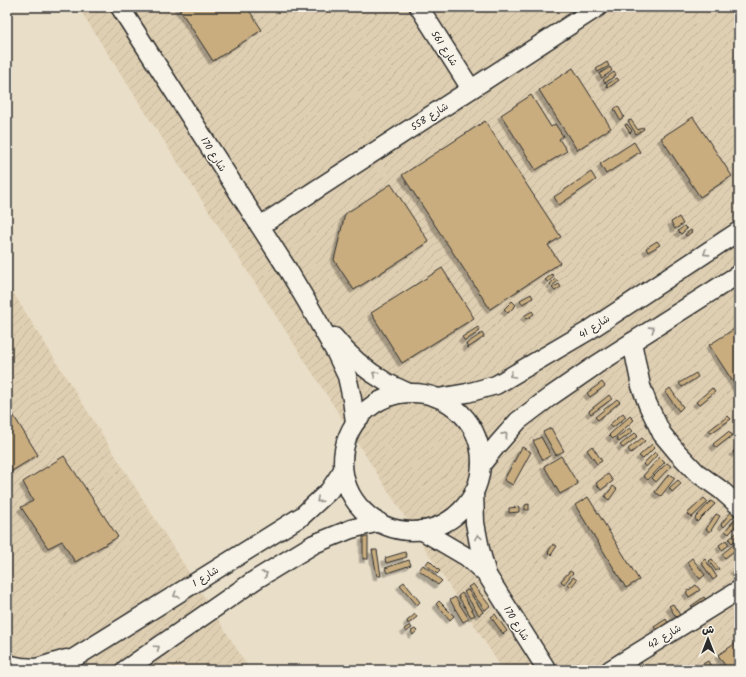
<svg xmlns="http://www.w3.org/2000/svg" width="746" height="677" viewBox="0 0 746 677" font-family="Kalam,'Playpen Sans Arabic',sans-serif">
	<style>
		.industrial { fill: url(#industrial-furrows) }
		.building { fill: #c9ad7f; stroke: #2b2b2b; filter: url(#shadow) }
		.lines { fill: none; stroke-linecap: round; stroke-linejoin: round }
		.minor-casing { stroke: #2b2b2b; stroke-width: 21 }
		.minor { stroke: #f7f3e8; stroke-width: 18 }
		.oneway { stroke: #918f8a }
		.labels { text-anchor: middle; stroke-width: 3; stroke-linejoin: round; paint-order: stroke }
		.street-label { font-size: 10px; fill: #2b2b2b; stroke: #f7f3e8 }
	</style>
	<defs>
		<pattern id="industrial-furrows" width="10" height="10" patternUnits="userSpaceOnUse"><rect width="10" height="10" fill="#dfcfb2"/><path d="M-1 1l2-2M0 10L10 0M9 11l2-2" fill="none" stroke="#c0b299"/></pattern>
		<filter id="shadow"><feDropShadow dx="-3.5" dy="3.5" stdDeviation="0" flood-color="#0004"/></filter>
	</defs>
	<rect width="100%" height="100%" fill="#e9dec8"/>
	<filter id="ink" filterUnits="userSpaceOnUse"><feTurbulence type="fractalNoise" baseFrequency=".025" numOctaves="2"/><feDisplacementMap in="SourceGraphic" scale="8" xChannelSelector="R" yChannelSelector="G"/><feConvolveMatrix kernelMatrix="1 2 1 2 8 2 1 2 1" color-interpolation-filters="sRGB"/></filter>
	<g filter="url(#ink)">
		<g class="industrial">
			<path d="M78,7H739V670H503Z"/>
			<path d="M7,283L250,670H7Z"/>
		</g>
		<g class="building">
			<path d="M178,7H247L262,30L213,61Z"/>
			<path d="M607,62L609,66L598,72L596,69Z"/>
			<path d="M610,67L612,71L602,78L599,74Z"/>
			<path d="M573,68L611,128L577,150L539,90Z"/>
			<path d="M614,72L616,75L605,83L603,80Z"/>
			<path d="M617,78L619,80L608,88L606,85Z"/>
			<path d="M531,95L551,127L555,124L563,136L559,139L567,151L536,170L501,115Z"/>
			<path d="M618,106L624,117L620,120L614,109Z"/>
			<path d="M693,117L732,176L700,197L661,138Z"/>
			<path d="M631,120L638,130L643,127L644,129L636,134L628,121Z"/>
			<path d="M485,121L561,237L548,245L560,263L490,309L402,175Z"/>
			<path d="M627,124L632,131L630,133L625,125Z"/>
			<path d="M634,142L640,152L606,174L600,164Z"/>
			<path d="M591,172L596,180L559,205L554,197Z"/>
			<path d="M391,184L429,242L354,290L334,260L345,214Z"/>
			<path d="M679,217L683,224L675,229L671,222Z"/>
			<path d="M684,226L687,229L681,234L678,231Z"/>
			<path d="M691,230L692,232L686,236L685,234Z"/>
			<path d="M657,241L660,245L648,252L646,248Z"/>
			<path d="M442,268L474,318L402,363L371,313Z"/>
			<path d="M552,274L554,277L548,282L545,280Z"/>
			<path d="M555,279L558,281L552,286L550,284Z"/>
			<path d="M559,284L561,287L555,291L552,288Z"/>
			<path d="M531,294L533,298L522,304L520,300Z"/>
			<path d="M512,301L516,305L508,313L504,309Z"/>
			<path d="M532,311L534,314L527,319L524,316Z"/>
			<path d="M739,326V391L709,345Z"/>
			<path d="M478,327L480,331L465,341L462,337Z"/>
			<path d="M482,333L484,337L468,348L466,344Z"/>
			<path d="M696,373L698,377L682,387L679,383Z"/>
			<path d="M602,382L605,386L590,397L587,393Z"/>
			<path d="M670,388L683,407L679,411L665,392Z"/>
			<path d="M712,388L715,392L699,405L696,402Z"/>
			<path d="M609,395L612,399L591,414L589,411Z"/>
			<path d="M617,399L620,402L598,420L595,417Z"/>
			<path d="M7,405L38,455L7,474Z"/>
			<path d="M623,413L626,417L612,428L609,425Z"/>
			<path d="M630,416L634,420L613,439L609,435Z"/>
			<path d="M728,416L731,419L711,433L708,431Z"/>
			<path d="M551,428L564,451L556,455L543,432Z"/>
			<path d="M630,428L633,431L619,442L616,438Z"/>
			<path d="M728,432L733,435L716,448L713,444Z"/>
			<path d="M635,433L638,436L623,448L620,445Z"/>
			<path d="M541,437L551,455L543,460L533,441Z"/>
			<path d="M642,438L645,441L631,453L628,449Z"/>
			<path d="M652,444L655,447L643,459L639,456Z"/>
			<path d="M739,445V450L735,454L733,452Z"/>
			<path d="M592,446L602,461L597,464L587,450Z"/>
			<path d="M522,447L531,452L513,485L504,480Z"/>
			<path d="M655,452L657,455L646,467L643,464Z"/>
			<path d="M64,456L118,537L75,562L62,541L48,548L21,507L33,501L23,482Z"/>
			<path d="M561,456L578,484L560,494L544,466Z"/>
			<path d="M660,457L665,462L648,480L643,476Z"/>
			<path d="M667,463L671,466L656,482L652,478Z"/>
			<path d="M608,474L613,481L601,490L596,483Z"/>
			<path d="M669,474L675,478L661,496L655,492Z"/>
			<path d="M678,480L681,484L672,492L669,488Z"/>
			<path d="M613,486L617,489L609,500L605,497Z"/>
			<path d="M588,497L639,580L626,588L575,505Z"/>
			<path d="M704,498L708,502L692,517L687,514Z"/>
			<path d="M711,501L715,504L697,522L695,518Z"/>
			<path d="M529,504V510H525V505Z"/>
			<path d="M519,507V512L509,513V508Z"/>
			<path d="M731,512L735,515L724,527L721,524Z"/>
			<path d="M716,514L720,516L710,532L706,529Z"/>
			<path d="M736,518L739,520V522L729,534L725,531Z"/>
			<path d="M739,531V537L732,543L729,539Z"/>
			<rect x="363" y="537" width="5" height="22"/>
			<path d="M726,540L729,545L722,550L719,545Z"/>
			<path d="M738,541L739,547L725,558L722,554Z"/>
			<path d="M553,544L557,546L551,555L548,552Z"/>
			<path d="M372,550H377L381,576H377Z"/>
			<path d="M405,552L407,557L386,563L385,558Z"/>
			<path d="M692,558L705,575L700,579L687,562Z"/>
			<path d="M705,559L717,577L713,580L701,562Z"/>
			<path d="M712,559L719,569L716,571L709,561Z"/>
			<path d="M409,560L411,565L387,573L385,568Z"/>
			<path d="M429,560L440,571L437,574L426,564Z"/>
			<path d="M423,565L442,581L438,585L419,570Z"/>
			<path d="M739,565V572L737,573L733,570Z"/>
			<path d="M570,571L573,573L564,584L561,581Z"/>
			<path d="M573,577L577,580L571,587L568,584Z"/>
			<path d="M404,582L420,602L417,605L400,585Z"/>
			<path d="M473,584L490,606L485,610L468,587Z"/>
			<path d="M696,585L700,590L689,597L686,592Z"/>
			<path d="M468,590L483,612L479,615L464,592Z"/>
			<path d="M462,593L475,615L471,617L458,596Z"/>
			<path d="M455,597L469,619L463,622L450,600Z"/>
			<path d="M704,597L706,600L694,609L691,606Z"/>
			<path d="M439,601L454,616L450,620L436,604Z"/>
			<path d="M673,604L680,615L676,617L669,606Z"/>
			<path d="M415,614L417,617L408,624L407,621Z"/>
			<path d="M495,614L507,631L503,634L491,617Z"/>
			<path d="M666,619L668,623L656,630L654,627Z"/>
			<path d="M410,625L412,628L406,632L404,629Z"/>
			<path d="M415,629L417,631L413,635L411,631Z"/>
			<path d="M739,641V670H728L718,655Z"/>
			<path d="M708,661L713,670H692Z"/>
		</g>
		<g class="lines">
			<defs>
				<g id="minor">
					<path d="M120,7L288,270L307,302L336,353L347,376L352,399L355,422"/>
					<path d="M419,7L471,89"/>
					<path d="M260,226L598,7"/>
					<path d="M334,337C348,355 367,371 386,382C393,386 401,389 409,393"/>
					<path d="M632,342L641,386L648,405L662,434L677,452L696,472L721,490L739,506"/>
					<circle cx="412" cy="462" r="69"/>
					<path d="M438,398L467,393L496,385L588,331L739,231"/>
					<path d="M481,465L497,445L518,421L551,396L596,365L739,274"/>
					<path d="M474,492L475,523L480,549L487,575"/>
					<path d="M421,530L467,557L487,575L547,670"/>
					<path d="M7,664L21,667L36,668L66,659"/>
					<path d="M55,670L302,516L329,491L343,470"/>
					<path d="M125,670L255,580L314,544L351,529L379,522"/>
					<path d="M610,670L739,590"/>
				</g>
			</defs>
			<use href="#minor" class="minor-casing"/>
			<use href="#minor" class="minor"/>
		</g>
		<defs><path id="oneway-chevron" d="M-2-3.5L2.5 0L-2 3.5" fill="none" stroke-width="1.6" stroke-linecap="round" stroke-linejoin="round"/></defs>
		<g class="oneway">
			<use href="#oneway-chevron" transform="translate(706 253) rotate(147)"/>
			<use href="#oneway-chevron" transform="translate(652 329) rotate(-33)"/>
			<use href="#oneway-chevron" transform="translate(375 374) rotate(-146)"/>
			<use href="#oneway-chevron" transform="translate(512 375) rotate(150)"/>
			<use href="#oneway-chevron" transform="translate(505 435) rotate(-48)"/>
			<use href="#oneway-chevron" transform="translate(319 500) rotate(138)"/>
			<use href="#oneway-chevron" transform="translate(478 537) rotate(-99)"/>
			<use href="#oneway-chevron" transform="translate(265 574) rotate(-32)"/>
			<use href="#oneway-chevron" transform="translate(176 595) rotate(148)"/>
			<use href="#oneway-chevron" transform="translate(157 648) rotate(-35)"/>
		</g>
	</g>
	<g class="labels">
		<g class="street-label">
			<text transform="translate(445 48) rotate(57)" y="4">شارع 561</text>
			<text transform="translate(429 116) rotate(-33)" y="4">شارع 558</text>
			<text transform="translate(214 154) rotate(58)" y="4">شارع 170</text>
			<text transform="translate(594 326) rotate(-33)" y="4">شارع 41</text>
			<text transform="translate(205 576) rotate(-32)" y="4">شارع 1</text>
			<text transform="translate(517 623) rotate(58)" y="4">شارع 170</text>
			<text transform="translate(664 636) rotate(-32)" y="4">شارع 42</text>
		</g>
	</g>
	<rect width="746" height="677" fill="none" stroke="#f7f3e8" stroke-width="24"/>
	<rect x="12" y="12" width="722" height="653" fill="none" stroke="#2b2b2b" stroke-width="1.5" filter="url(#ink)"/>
	<g transform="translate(708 639)" stroke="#f7f3e8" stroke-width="3" paint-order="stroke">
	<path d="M0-3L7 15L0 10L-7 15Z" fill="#2b2b2b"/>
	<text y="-6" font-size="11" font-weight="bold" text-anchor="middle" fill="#2b2b2b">ش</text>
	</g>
</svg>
